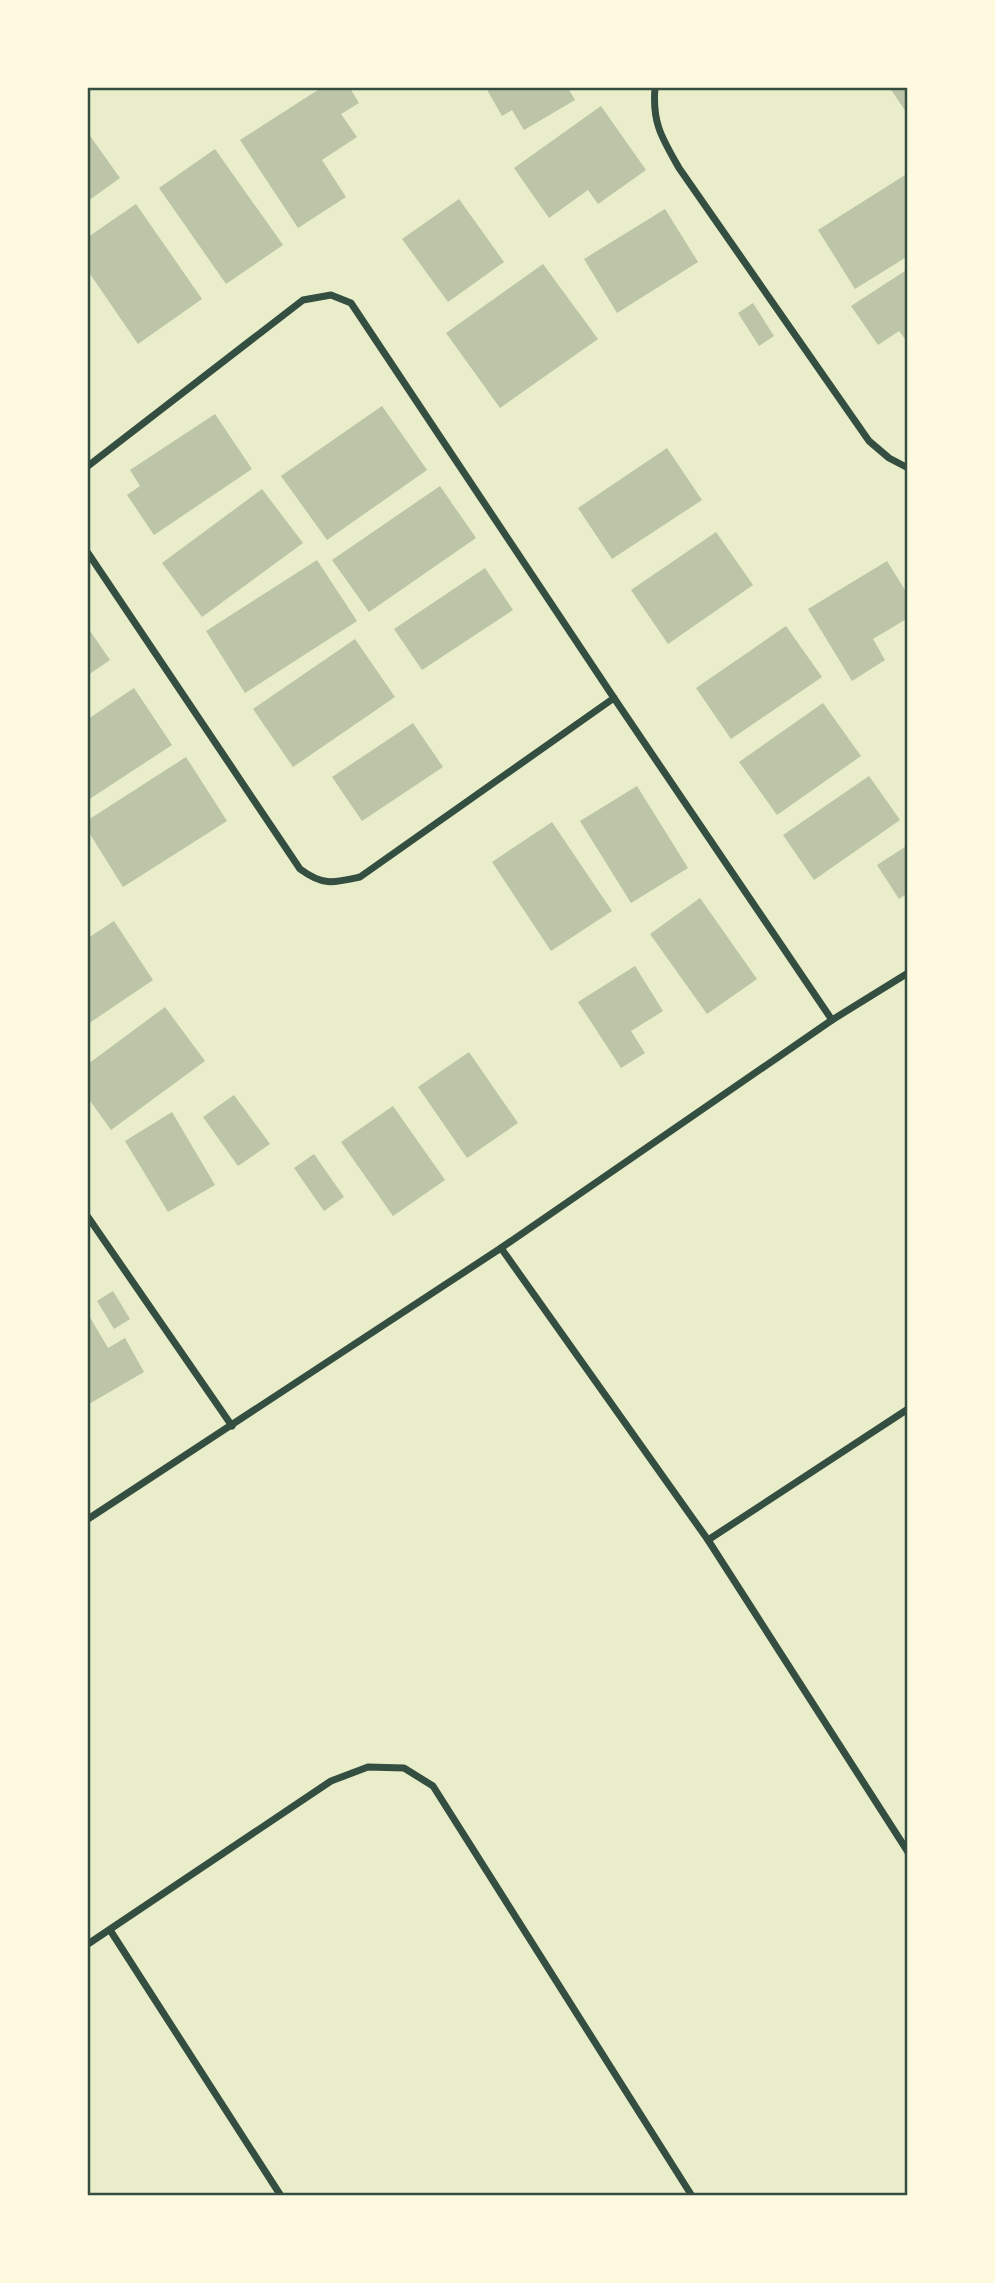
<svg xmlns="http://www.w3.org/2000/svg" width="995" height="2283" viewBox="0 0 995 2283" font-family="'Work Sans',sans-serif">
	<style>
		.building { fill: #bcc5a7 }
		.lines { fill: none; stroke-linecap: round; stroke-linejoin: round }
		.minor { stroke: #344e41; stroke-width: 7 }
		.neatline { fill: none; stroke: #344e41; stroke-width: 2.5 }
	</style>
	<rect width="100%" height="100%" fill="#e9edc9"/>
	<g class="building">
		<path d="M321,88H350L359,103L341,114L357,137L322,160L346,197L298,228L240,140Z"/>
		<path d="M486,88H568L575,100L524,130L512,110L502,116Z"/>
		<path d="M890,88H908V115Z"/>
		<path d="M601,106L646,170L598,204L588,190L549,218L514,168Z"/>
		<path d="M88,133L120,178L88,201Z"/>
		<path d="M215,149L283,245L226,284L159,188Z"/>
		<path d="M905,175L908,179V256L855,289L818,230Z"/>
		<path d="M459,199L504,262L448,302L402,239Z"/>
		<path d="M136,204L202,299L138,344L88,271V237Z"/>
		<path d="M665,209L698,262L617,313L584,259Z"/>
		<path d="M543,264L598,339L500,408L446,333Z"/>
		<path d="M908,269V343L899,331L878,345L851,306Z"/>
		<path d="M753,303L774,336L759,346L738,313Z"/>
		<path d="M382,406L427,470L327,540L281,476Z"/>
		<path d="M215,414L252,469L154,535L127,495L140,486L130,470Z"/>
		<path d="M667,448L702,500L612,559L578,508Z"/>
		<path d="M440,486L476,538L369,612L332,560Z"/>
		<path d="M262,489L303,543L202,617L162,563Z"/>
		<path d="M716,532L753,585L668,644L631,590Z"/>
		<path d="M317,560L357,621L245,693L206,631Z"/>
		<path d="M887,561L908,595V618L873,639L885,660L852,681L808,609Z"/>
		<path d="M485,568L513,610L422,670L394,629Z"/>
		<path d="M786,626L822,677L731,739L696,688Z"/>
		<path d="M88,628L110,660L88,675Z"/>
		<path d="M355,639L395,697L293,767L253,709Z"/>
		<path d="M134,688L172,745L88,800V719Z"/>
		<path d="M823,703L861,756L777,815L739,762Z"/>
		<path d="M413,723L443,767L362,821L332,777Z"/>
		<path d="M186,757L227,821L123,887L88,831V820Z"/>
		<path d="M869,776L900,820L814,880L783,835Z"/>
		<path d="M637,786L688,868L631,903L580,821Z"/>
		<path d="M552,822L612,911L551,951L492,862Z"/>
		<path d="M908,845V893L899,899L877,865Z"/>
		<path d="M700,898L757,979L707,1014L650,934Z"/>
		<path d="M114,921L153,980L88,1024V938Z"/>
		<path d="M635,966L663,1011L631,1031L645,1053L621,1068L578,1002Z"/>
		<path d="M165,1007L205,1061L111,1130L88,1098V1064Z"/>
		<path d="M469,1052L518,1123L467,1158L418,1087Z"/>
		<path d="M234,1095L270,1144L238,1166L203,1117Z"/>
		<path d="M393,1106L445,1180L393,1216L341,1142Z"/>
		<path d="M172,1112L215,1185L168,1212L125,1141Z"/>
		<path d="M314,1154L344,1197L324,1211L294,1168Z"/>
		<path d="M113,1291L130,1319L114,1329L97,1301Z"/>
		<path d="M88,1314L108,1348L125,1338L144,1372L89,1404Z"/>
	</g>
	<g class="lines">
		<g class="minor">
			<path d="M655,88C652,123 662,138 679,168L869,441L889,458L908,468"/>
			<path d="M88,466L303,300L331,295L351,303L614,698L360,877C333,883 323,886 300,869L88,553"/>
			<path d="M614,698L832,1020"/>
			<path d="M88,1217L232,1426"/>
			<path d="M501,1248L708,1540L908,1852"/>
			<path d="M88,1519L501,1248L832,1020L908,973"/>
			<path d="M708,1540L908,1409"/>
			<path d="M110,1930L281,2196"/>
			<path d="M88,1944L331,1781L368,1767L404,1768L433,1786L692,2196"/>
		</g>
	</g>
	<rect width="995" height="2283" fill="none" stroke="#fefae0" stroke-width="178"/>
	<rect x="89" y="89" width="817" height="2105" class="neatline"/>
</svg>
